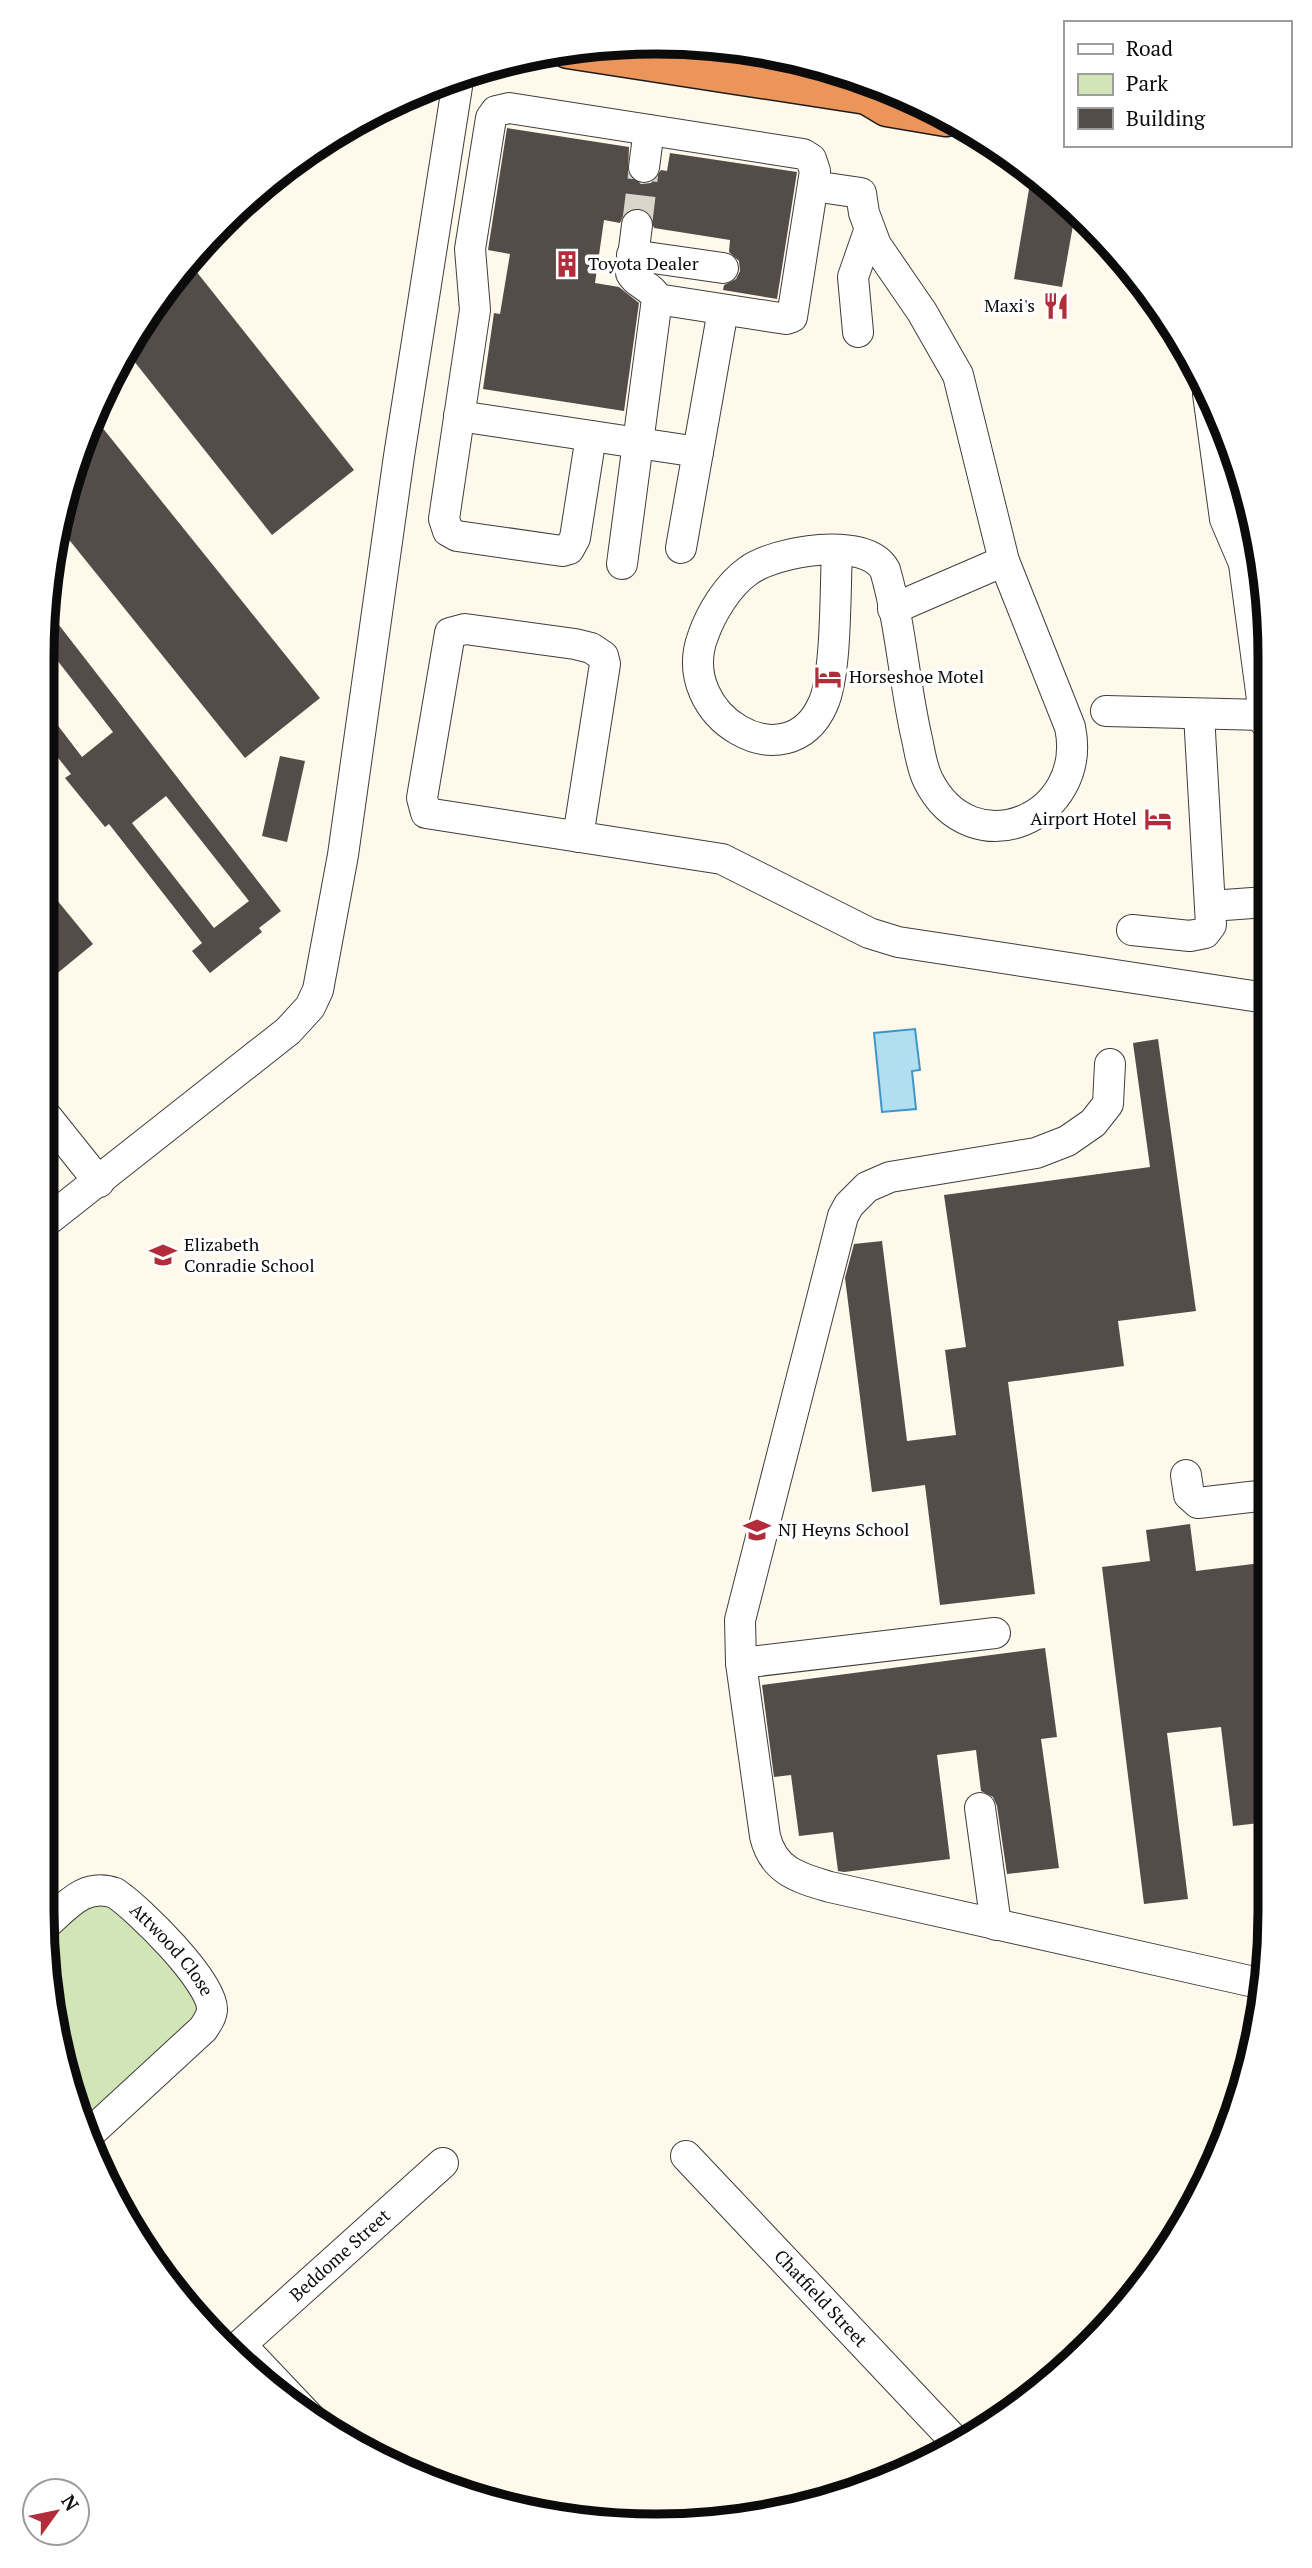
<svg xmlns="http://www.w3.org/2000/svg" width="1312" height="2568" viewBox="0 0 1312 2568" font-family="'PT Serif',serif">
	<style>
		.green { fill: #d1e5b6 }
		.water { fill: #b2def2; stroke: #3d96c5; stroke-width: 2 }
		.building { fill: #534c48; fill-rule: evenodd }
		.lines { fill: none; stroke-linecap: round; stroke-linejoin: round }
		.minor-tunnel { stroke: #dad5c9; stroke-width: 30; stroke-dasharray: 30 15; stroke-linecap: butt }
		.minor-casing { stroke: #3e3e3e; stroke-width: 32 }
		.highway-casing { stroke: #1c1c1c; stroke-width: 41 }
		.minor { stroke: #fff; stroke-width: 30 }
		.highway { stroke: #ec955a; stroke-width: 38 }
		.labels { text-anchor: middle; stroke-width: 7; stroke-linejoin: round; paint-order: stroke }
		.poi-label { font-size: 18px; fill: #0b0b0b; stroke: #fff; text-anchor: start }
		.street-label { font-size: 18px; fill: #0b0b0b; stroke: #fff }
		.rim { fill: none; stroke: #0b0b0b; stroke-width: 9 }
	</style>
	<rect width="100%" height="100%" fill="#fef9ea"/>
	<path class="green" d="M87,1903L112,1905L196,1991L199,2007L196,2016L82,2124L75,2110L47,1939Z"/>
	<path class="water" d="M915,1029L920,1070L912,1071L916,1109L882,1112L874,1033Z"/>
	<g class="building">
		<path d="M507,128L629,147L628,173L641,184L651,183L661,170L667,171L670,153L797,172L777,299L723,290L724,285L736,279L740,271L739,261L729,252L730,240L654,228L648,212L631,209L624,214L620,223L604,220L595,283L619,287L639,303L624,411L483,389L494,313L500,314L510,254L488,250Z"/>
		<path d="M1032,171L1075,214L1062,287L1014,279Z"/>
		<path d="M188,261L354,470L272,535L126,351L169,283Z"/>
		<path d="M93,416L320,698L245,758L58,526L63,497Z"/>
		<path d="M45,607L281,911L259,928L262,932L210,973L192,951L202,943L109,824L105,827L65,778L71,774L43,739V706L82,757L113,732L43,642ZM166,796L249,901L214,928L132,823Z"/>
		<path d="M280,756L305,761L287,842L262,836Z"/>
		<path d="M43,883L93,944L43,985Z"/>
		<path d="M1158,1039L1196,1311L1118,1321L1124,1366L1008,1382L1035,1594L940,1605L925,1485L872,1492L845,1278L854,1244L882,1241L907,1441L956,1435L945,1350L966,1347L944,1195L1150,1167L1133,1043Z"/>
		<path d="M1190,1524L1196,1571L1261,1563L1268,1615V1822L1233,1826L1221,1727L1167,1733L1188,1899L1144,1904L1102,1567L1150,1561L1146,1530Z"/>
		<path d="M1045,1648L1057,1737L1041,1739L1059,1868L1007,1874L997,1806L993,1797L981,1791L976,1750L937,1755L950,1859L844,1872L838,1871L833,1832L799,1836L791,1775L774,1777L762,1685Z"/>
	</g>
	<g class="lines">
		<path class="minor-tunnel" d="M637,225L644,167"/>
		<defs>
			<g id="minor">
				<path d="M644,167L649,130"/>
				<path d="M813,186L861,193L864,213L876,245L922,312L958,375L1004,561L1070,727C1089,818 972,868 928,780C922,768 920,753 917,739C904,683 901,625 885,570C866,535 775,551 748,571C728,585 711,613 703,636C673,716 788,784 823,704C837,674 835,588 837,551"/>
				<path d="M632,255L723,268"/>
				<path d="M858,332L853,277L869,231"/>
				<path d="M1208,394L1225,519L1243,561"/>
				<path d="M459,416L698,452"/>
				<path d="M591,436L575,538L569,549L562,551L457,536L448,531L444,519L475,310L470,249L491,118L496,111L509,108L803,154L811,159L815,171L792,317L786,319L657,299"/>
				<path d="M1249,516L1244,564L1265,722"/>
				<path d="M681,548L723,310"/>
				<path d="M622,564L657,299C651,285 637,285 631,273L637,225"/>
				<path d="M893,609L1004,561"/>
				<path d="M1106,711L1264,715"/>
				<path d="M578,837L605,664L603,656L591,648L575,644L465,629L450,633L422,798L426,813L722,859L869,933L898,942L1266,998"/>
				<path d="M1211,906L1266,902"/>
				<path d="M1132,930L1190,936L1205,933L1211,925L1199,714"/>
				<path d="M1110,1064L1108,1104L1093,1123L1067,1141L1036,1153L890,1177L867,1187L849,1205L843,1216L740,1620L741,1663L765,1836C773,1871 799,1878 830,1887L1263,1984"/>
				<path d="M43,1112L99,1182"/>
				<path d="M43,1224L288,1031L310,1007L318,990L343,855L399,456L459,74"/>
				<path d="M1186,1475L1189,1495L1198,1503L1267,1495"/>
				<path d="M741,1663L995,1633"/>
				<path d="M980,1808L996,1925"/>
				<path id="s1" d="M44,1926C66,1907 84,1882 115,1893C139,1909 212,1981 212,2009C212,2016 207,2023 203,2029L88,2135"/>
				<path id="s2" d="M686,2156L956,2442"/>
				<path d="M241,2345L314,2422"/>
				<path id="s3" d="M236,2349L443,2163"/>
			</g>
			<path id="highway" d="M568,49L867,95L887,107L946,117"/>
		</defs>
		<use href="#minor" class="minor-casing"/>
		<use href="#highway" class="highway-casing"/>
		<use href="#minor" class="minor"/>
		<use href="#highway" class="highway"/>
	</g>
	<defs>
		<symbol id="building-bare" viewBox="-9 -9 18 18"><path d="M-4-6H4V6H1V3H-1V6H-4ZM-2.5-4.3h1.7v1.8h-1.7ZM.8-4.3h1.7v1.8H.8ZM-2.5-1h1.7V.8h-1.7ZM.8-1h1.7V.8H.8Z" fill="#b22c3a" stroke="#fff" stroke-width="2.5" paint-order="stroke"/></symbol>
		<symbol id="restaurant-bare" viewBox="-9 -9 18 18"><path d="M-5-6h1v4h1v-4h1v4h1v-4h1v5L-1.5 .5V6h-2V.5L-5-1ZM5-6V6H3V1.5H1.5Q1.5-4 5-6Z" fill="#b22c3a" stroke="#fff" stroke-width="2.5" paint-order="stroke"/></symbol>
		<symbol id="hotel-bare" viewBox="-9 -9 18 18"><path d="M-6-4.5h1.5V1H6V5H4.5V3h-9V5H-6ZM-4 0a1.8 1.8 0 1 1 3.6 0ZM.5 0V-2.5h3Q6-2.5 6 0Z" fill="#b22c3a" stroke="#fff" stroke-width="2.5" paint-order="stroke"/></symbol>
		<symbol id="school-bare" viewBox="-9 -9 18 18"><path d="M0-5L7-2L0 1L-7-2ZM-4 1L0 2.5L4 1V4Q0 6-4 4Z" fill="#b22c3a" stroke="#fff" stroke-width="2.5" paint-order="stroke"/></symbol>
	</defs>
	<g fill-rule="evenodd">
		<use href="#building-bare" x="548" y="245" width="38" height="38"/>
		<use href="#restaurant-bare" x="1037" y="287" width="38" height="38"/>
		<use href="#hotel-bare" x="809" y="658" width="38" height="38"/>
		<use href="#hotel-bare" x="1139" y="800" width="38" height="38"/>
		<use href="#school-bare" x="144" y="1236" width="38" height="38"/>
		<use href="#school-bare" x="738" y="1511" width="38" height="38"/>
	</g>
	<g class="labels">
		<g class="poi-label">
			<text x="588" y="270">Toyota Dealer</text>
			<text x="1035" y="312" text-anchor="end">Maxi's</text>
			<text x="849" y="683">Horseshoe Motel</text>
			<text x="1137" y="825" text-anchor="end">Airport Hotel</text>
			<text x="184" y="1251">Elizabeth<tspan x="184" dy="21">Conradie School</tspan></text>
			<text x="778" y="1536">NJ Heyns School</text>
		</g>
		<g class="street-label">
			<text dy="6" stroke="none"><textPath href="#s1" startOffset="164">Attwood Close</textPath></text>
			<text dy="6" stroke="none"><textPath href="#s3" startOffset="140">Beddome Street</textPath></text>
			<text dy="6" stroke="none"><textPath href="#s2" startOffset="196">Chatfield Street</textPath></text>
		</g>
	</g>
	<path d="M0 0H1312V2568H0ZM656 54H656A602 602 0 0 1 1258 656V1912A602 602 0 0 1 656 2514H656A602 602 0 0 1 54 1912V656A602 602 0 0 1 656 54Z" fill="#fff" fill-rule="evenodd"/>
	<path class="rim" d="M656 54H656A602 602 0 0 1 1258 656V1912A602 602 0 0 1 656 2514H656A602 602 0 0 1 54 1912V656A602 602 0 0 1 656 54Z"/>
	<rect x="1064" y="21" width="228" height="126" fill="#ffffff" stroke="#9d9d9d" stroke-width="2"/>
	<rect x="1078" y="44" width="35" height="10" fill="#ffffff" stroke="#9d9d9d" stroke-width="2"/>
	<text x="1126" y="56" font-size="21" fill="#0b0b0b">Road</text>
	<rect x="1078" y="74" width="35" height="21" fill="#d1e5b6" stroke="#9d9d9d" stroke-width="2"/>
	<text x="1126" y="91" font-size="21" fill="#0b0b0b">Park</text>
	<rect x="1078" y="108" width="35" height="21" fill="#534c48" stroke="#9d9d9d" stroke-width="2"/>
	<text x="1126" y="126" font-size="21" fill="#0b0b0b">Building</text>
	<g transform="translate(56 2512) rotate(57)"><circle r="33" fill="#ffffff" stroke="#9d9d9d" stroke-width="2"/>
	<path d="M0-5L12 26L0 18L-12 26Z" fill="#b22c3a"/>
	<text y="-10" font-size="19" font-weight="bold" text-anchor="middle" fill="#0b0b0b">N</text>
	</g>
</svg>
